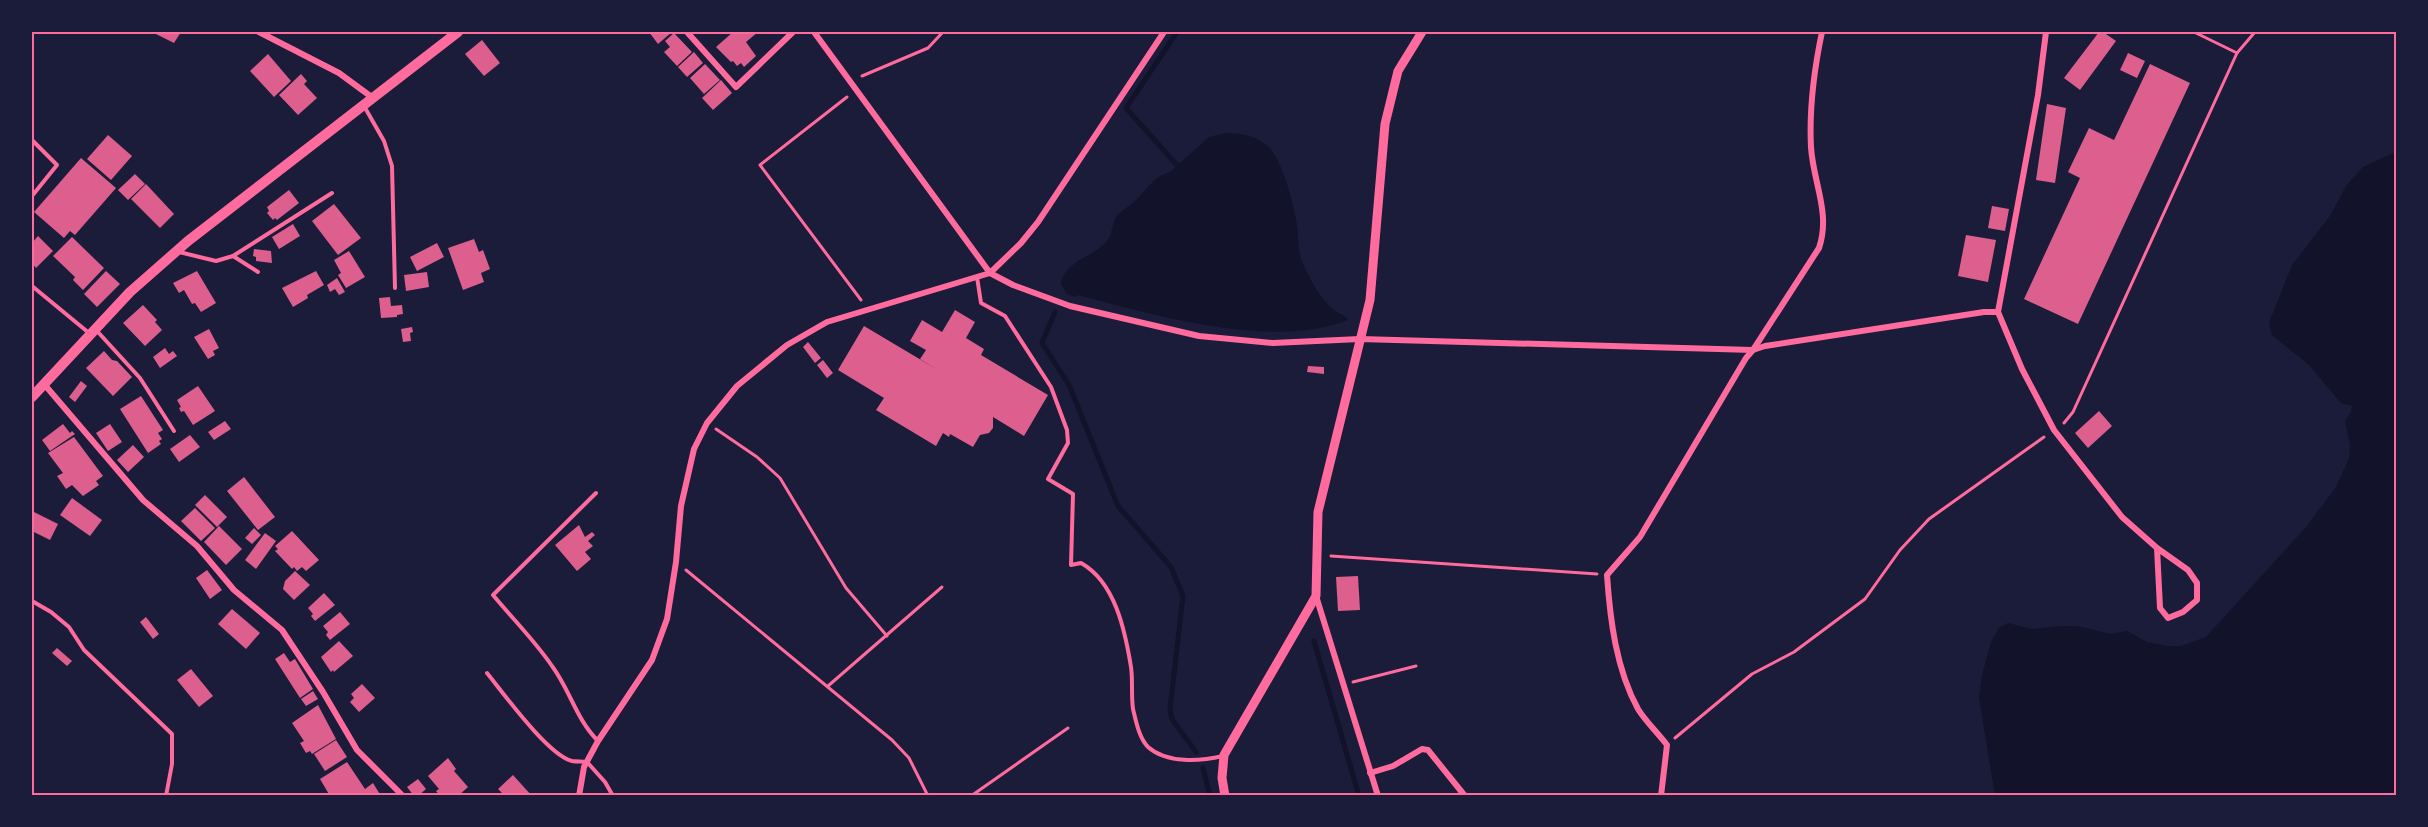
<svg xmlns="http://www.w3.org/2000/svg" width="2428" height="827" viewBox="0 0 2428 827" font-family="'Roboto Condensed',sans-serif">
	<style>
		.water { fill: #12122b }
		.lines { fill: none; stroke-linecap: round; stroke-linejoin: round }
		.stream { stroke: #12122b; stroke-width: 5 }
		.building { fill: #dd5f8e }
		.path { stroke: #ff6b9d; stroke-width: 3 }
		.service { stroke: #ff6b9d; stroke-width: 4 }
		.minor { stroke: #ff6b9d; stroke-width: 6 }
		.tertiary { stroke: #ff6b9d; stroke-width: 9 }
		.secondary { stroke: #ff6b9d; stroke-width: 10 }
		.neatline { fill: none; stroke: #ff6b9d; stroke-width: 2 }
	</style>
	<rect width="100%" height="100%" fill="#1b1b3a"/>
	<g class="water">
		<path d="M1226,133C1242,133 1257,136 1269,147C1283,161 1296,212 1298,233C1299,244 1298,253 1303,264C1310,280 1322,302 1337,312C1342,315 1344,315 1348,320C1273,350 1154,315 1078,295L1075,297L1067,294L1061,284C1064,261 1094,257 1107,241C1113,235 1111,223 1117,216C1122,210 1130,206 1135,201C1147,190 1153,177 1170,172L1209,137Z"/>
		<path d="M2396,152V795H1995L1979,698L1982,675L1991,642L1999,628L2008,623L2032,629L2061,626H2078L2110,634L2127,631L2147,642L2166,646H2181L2206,637L2306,527L2336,487L2349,458L2350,445L2345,421L2351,412L2352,406L2341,403L2309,365L2272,335L2269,323L2292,265L2330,216L2346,186L2363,167Z"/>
	</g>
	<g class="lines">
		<g class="stream">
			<path d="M1177,32L1126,108L1177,165"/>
			<path d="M1055,312L1042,343L1069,385L1118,506L1171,567L1183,596L1170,709L1172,719L1196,752"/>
			<path d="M1314,641L1359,796"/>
			<path d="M1203,768L1210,796"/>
		</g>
	</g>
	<g class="building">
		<path d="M152,32H181L174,43Z"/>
		<path d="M649,32H672L658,44Z"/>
		<path d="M733,32H758L746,42L756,56L744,67L741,63L737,66L733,61L731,62L716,47Z"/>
		<path d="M2099,32H2103L2116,41L2080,90L2064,78Z"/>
		<path d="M674,33L692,52L677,66L664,52L670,47L665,41Z"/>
		<path d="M482,40L500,63L484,76L465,54Z"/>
		<path d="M694,52L703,63L687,77L678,67Z"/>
		<path d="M2128,53L2145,61L2137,78L2120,70Z"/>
		<path d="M268,54L291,81L274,97L250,71Z"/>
		<path d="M705,64L720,80L704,94L690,78Z"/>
		<path d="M2150,64L2190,83L2078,324L2024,299L2080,178L2068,172L2089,128L2114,140Z"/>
		<path d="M301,74L307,81L304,84L317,98L298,115L279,95Z"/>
		<path d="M721,80L732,93L713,110L702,98Z"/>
		<path d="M2047,104L2066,108L2055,183L2036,180Z"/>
		<path d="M108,135L132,156L111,180L87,159Z"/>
		<path d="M81,158L116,188L75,235L70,231L64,238L34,212Z"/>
		<path d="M135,174L145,184L128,200L118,190Z"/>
		<path d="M146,184L174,214L160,228L131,199Z"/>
		<path d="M289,190L299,203L277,220L275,218L273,220L267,213L269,211L267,207Z"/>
		<path d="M334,204L361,238L338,255L312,221Z"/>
		<path d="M1992,206L2009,209L2005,231L1988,228Z"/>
		<path d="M293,224L300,236L279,249L272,237Z"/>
		<path d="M1966,235L1996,240L1988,282L1958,276Z"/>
		<path d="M38,236L53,251L36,268L32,263V243Z"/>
		<path d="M72,237L104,268L83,290L73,280L75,277L53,256Z"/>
		<path d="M474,239L479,252L483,250L490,269L481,273L484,282L463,290L448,248Z"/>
		<path d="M437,243L444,257L417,271L410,257Z"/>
		<path d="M254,249L271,251L272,263L256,261V257L253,256Z"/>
		<path d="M349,251L365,277L346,288L338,275L341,273L334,260Z"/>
		<path d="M106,271L120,284L97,307L84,294Z"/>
		<path d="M197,271L216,303L201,312L195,303L192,304L184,290L179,293L173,283Z"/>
		<path d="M316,271L324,285L307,295L308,298L293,307L282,288Z"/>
		<path d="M427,272L429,287L406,291L404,275Z"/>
		<path d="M337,278L345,292L339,295L335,289L330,292L327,285Z"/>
		<path d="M390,297L391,306L402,305L403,314L397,315V317L381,318L379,298Z"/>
		<path d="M143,305L157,320L155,322L162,330L145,346L123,323Z"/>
		<path d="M955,310L975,322L966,338L984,349L981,355L1048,395L1024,436L993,417V428L989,433L980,435L973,447L950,434L949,437L943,433L936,446L876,410L884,398L838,370L864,326L938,370L920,359L926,350L910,341L922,320L942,332Z"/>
		<path d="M412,327L413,332L410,333L411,341L403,342L401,329Z"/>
		<path d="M209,329L219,348L213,351L215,355L208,359L194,337Z"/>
		<path d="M808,342L821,358L815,363L803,347Z"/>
		<path d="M165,348L169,354L173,351L177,356L160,368L153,357Z"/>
		<path d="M104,351L112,360L117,361L132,377L113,396L86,368Z"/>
		<path d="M823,360L833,373L827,378L817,365Z"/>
		<path d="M1308,366L1324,367V374L1307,372Z"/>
		<path d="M81,381L87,386L75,402L69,397Z"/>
		<path d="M198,386L215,411L193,425L184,411L181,412L179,408L181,407L177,400Z"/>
		<path d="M141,396L163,430L158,433L162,439L159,441L161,444L148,453L120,409Z"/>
		<path d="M2099,411L2112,426L2088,448L2075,433Z"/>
		<path d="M225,421L231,429L214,440L208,432Z"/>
		<path d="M63,424L70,433L72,431L75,434L50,451L42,440Z"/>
		<path d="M110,424L122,442L108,451L96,433Z"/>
		<path d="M190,435L200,447L179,462L170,449Z"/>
		<path d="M74,437L103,476L96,481L99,485L83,496L72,485L66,489L57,476L63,473L48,453Z"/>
		<path d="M133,445L144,457L128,472L117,460Z"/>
		<path d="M244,477L275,517L258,530L227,491Z"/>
		<path d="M205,495L227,517L217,527L195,505Z"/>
		<path d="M72,498L102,520L90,536L60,515Z"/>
		<path d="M195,508L215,528L201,541L181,521Z"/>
		<path d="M32,511L58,524L50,540L32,531Z"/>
		<path d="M579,525L585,537L592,532L595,535L588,541L593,546L585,552L591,559L577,571L555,545Z"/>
		<path d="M219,526L242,549L226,565L204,542Z"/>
		<path d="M254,528L261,535L252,544L245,538Z"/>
		<path d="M292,531L319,560L306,571L302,567L297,571L294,567L292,569L275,551L278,549L275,546Z"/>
		<path d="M265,533L276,541L256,569L245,560Z"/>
		<path d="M207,570L222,590L210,599L196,578Z"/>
		<path d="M295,571L310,585L294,600L283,589L285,581Z"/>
		<path d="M1358,576L1360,610L1338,611L1336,577Z"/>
		<path d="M324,593L335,605L315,621L311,616L313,614L308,608Z"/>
		<path d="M232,609L260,633L246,649L218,624Z"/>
		<path d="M340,612L350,624L330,640L326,635L328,632L323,626Z"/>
		<path d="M146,617L159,634L153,639L140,622Z"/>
		<path d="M339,641L353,656L334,672L333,670L331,672L321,657Z"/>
		<path d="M57,648L72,661L67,666L52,653Z"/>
		<path d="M284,653L290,662L295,659L313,689L300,698L275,659Z"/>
		<path d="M191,669L213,696L199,707L177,680Z"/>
		<path d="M362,684L375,698L359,712L350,702L354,698L351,694Z"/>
		<path d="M313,691L318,699L306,706L301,699Z"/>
		<path d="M318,705L336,739L312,754L310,751L306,753L300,743L304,741L292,723Z"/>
		<path d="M336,740L347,757L325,771L314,754Z"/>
		<path d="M448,758L456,769L454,771L468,787L458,796H440L436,791L439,789L428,776Z"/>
		<path d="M347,762L365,789L373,783L381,796H330L320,779Z"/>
		<path d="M513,775L532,796H499L502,793L498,789Z"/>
		<path d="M418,779L426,789L418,796H414L407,787Z"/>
	</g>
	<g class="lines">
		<g class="path">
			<path d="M2194,32L2237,53"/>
			<path d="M862,76L928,48L943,32"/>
			<path d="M847,97L760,165L861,300"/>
			<path d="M2064,423L2073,412L2237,53L2255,32"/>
			<path d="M716,429L757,457L780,478L846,588L887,636"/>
			<path d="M1331,556L1597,574"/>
			<path d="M686,570L892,740L909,758L928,796"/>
			<path d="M1353,682L1416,666"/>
			<path d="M828,686L942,587"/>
			<path d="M1675,738L1752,674L1794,652L1865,599L1900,550L1929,519L2044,437"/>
			<path d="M971,796L1068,728"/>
		</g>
		<g class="service">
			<path d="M364,106L384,141L392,166L395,288"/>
			<path d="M32,140L57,165L32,196"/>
			<path d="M179,252L216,261L233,256L332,193"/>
			<path d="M233,256L258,272"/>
			<path d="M977,277L981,303L1005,316L1051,387L1067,430L1068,443L1048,479L1073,494L1071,565L1081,563C1115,582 1125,630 1131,667C1133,681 1131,695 1133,709C1136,721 1139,738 1148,747C1167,764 1201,761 1223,756"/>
			<path d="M32,286L89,333"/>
			<path d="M97,331L140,378L174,431"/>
			<path d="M596,493L493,595C512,618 535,641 552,666C570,690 576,719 598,741"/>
			<path d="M32,601L51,612L69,627L84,650L172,734V764L166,796"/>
			<path d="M487,673C504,694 548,755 572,761C577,762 582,761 587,762L605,782L613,796"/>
		</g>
		<g class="minor">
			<path d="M259,32L339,73L373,98"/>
			<path d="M687,32L736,87L793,32"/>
			<path d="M814,32L990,273L1013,285L1070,306L1199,336L1273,343L1360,339L1753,350L1765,346L1984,312H1998"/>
			<path d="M2046,32L2038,95L1998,312L2022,369L2054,430L2122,517L2157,548L2188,570L2197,583V600L2183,612L2168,618L2160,608L2157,548"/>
			<path d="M44,384L143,500L197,546L234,590L282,630L323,692L357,750L403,796"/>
			<path d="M1316,596L1378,796"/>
			<path d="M1370,773L1393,766L1422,749L1428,750L1465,796"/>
			<path d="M579,796L584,767L598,741L652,660L667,619L676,562L681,506L694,449L707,423L737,386L787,345L827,322L990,273L1021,243L1038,222L1164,32"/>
			<path d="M1661,796L1667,745C1658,733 1646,722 1638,709C1616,669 1610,619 1607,575L1640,537L1746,358L1753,350L1819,248C1831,213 1813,182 1811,147C1809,108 1814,70 1822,32"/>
		</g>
		<path class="tertiary" d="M1225,796L1222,778L1224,755L1316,596L1318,512L1370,300L1385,124L1398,71L1422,32"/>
		<path class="secondary" d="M32,397L130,292L188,241L458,32"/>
	</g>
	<rect width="2428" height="827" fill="none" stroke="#1b1b3a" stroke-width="66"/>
	<rect x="33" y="33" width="2362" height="761" class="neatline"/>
</svg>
